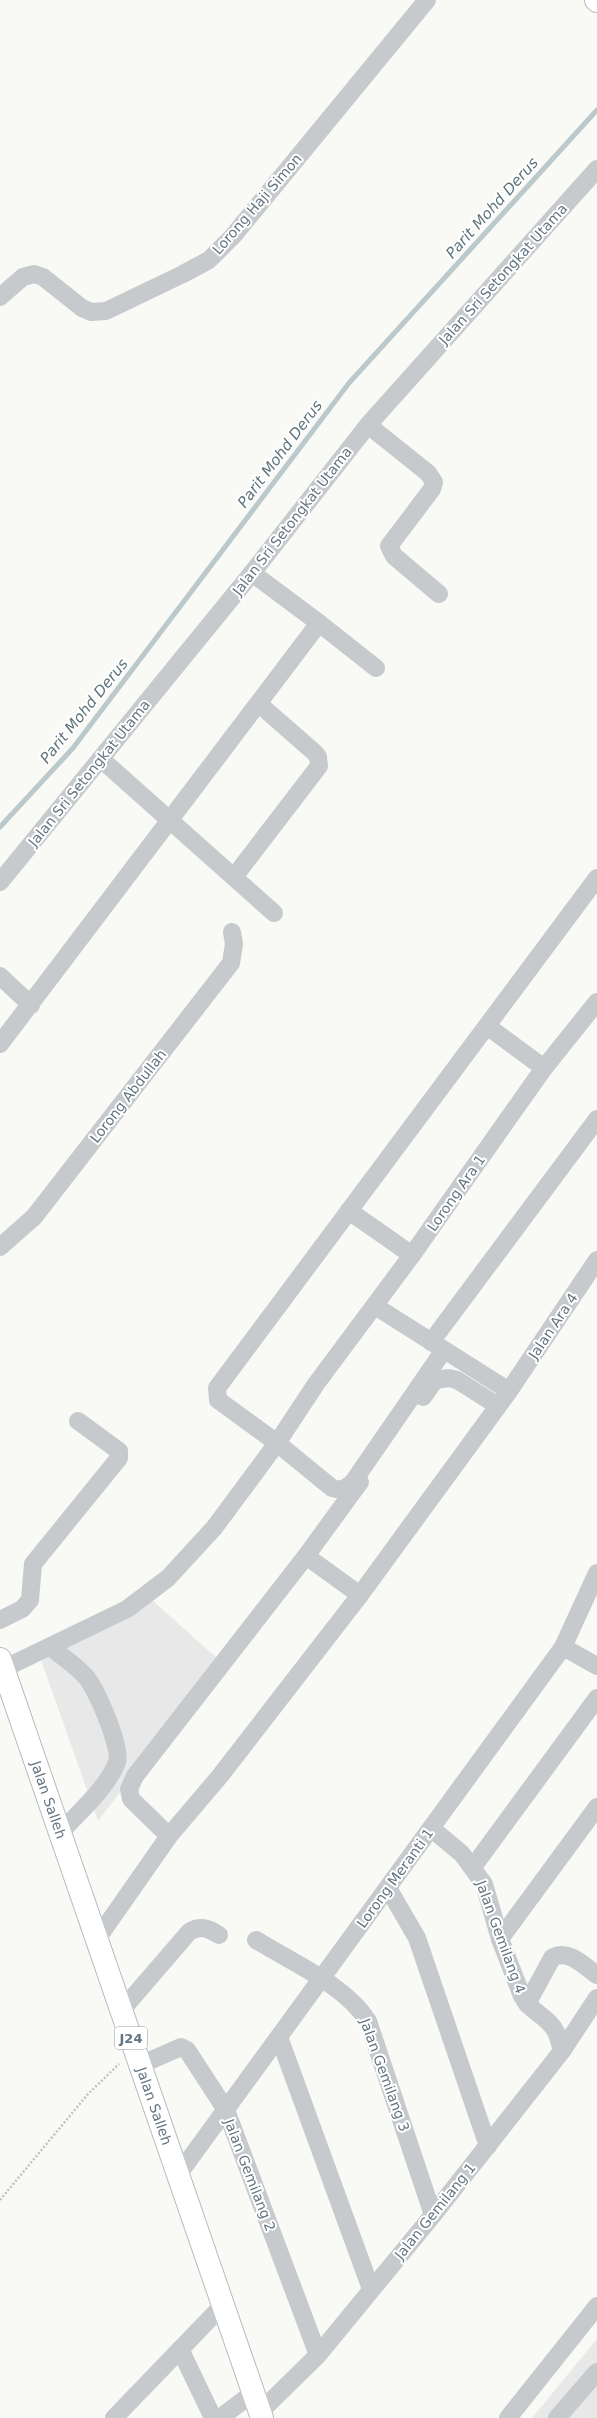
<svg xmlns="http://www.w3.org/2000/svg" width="597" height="2418" viewBox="0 0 597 2418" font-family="'DejaVu Sans',sans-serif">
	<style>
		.built { fill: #e7e8e7 }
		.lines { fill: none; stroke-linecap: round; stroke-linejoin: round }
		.stream { stroke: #bcc9cc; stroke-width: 5 }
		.major-casing { stroke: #b7bcc0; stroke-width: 24 }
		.path { stroke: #c0c2c4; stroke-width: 2.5; stroke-dasharray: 2 2; stroke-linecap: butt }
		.minor { stroke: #c6cacd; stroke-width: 18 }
		.major { stroke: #fff; stroke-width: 22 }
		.labels { text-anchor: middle; stroke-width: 4; stroke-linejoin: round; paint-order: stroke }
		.shield { fill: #fff; stroke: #929ea8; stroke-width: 1 }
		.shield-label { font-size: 13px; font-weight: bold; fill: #637582 }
		.street-label { font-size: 14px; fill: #637582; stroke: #fff }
		.water-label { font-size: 15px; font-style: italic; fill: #5e747c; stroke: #fff }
	</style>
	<rect width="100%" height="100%" fill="#f9f9f6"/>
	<g class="built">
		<path d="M152,1600L220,1661L98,1821L41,1660Z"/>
		<path d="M597,2339V2418H532Z"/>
	</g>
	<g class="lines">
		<path class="stream" d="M0,827L73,748L349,383L597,110"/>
		<defs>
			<g id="major">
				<path d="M596,0L597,1"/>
				<path id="s1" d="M0,1659L262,2418"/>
			</g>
		</defs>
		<use href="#major" class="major-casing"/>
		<path class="path" d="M0,2200L88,2094L119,2064"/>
		<g class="minor">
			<path d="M0,297L23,277L34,274L43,277L82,308L91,312L106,311L183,274L209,260L233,236L427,0"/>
			<path d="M368,425L428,473L434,482L432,489L389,546L394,556L439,594"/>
			<path d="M319,623L376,668"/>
			<path d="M101,759L274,913"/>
			<path d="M234,877L319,766L318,757L315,753L259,704"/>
			<path d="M0,882L252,573L368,425L597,169"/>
			<path d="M0,976L31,1005"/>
			<path d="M487,1026L544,1068"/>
			<path d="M0,1044L319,623L252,573"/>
			<path d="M349,1211L412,1255"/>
			<path d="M0,1247L34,1217L231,963L234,944L232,932"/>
			<path d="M375,1306L509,1391"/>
			<path d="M431,1342L597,1119"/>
			<path d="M444,1350L353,1482C345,1489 341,1491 332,1488L277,1443L218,1400L217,1388L597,878"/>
			<path d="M423,1397L435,1380L449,1378L457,1380L498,1406"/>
			<path d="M306,1556L360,1595"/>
			<path d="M0,1620L22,1609L30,1600L33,1564L119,1458V1451L78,1421"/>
			<path d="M51,1647C62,1657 76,1665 86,1677C96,1688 122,1748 117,1762C108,1787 78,1813 60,1833"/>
			<path d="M563,1647L597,1666"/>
			<path d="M3,1669L127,1609L168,1578L214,1528L277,1443L316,1384L412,1255L544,1068L597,1002"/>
			<path d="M431,1828L462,1854L484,1884L500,1939L522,1996C529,2011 549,2017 556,2032C559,2038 560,2045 562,2051"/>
			<path d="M169,1836L131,1799L129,1789L135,1776L306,1556L360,1482"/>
			<path d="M473,1867L597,1698"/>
			<path d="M388,1888L417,1938L488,2146"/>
			<path d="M97,1939L169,1836L220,1776L360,1595L509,1391L597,1260"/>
			<path d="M500,1939L597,1807"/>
			<path d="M256,1940C293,1963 345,1985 368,2021L433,2215"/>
			<path d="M527,2004L552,1958C568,1948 584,1966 597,1975"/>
			<path d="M121,2011L189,1932C200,1925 208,1928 219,1935"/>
			<path d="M279,2037L371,2289"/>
			<path d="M140,2065L181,2047L187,2050L226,2110L318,2355"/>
			<path d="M178,2175L563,1647L597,1573"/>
			<path d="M180,2349L213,2418"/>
			<path d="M260,2412L318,2355L433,2215L562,2051L597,1998"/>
			<path d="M114,2418L223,2305"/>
			<path d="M220,2418L253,2393"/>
			<path d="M508,2418L597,2306"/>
			<path d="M557,2418L597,2372"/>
		</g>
		<use href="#major" class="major"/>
	</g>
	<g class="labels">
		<rect class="shield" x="115" y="2027" width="32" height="22" rx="3"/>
		<g class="shield-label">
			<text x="131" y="2043">J24</text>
		</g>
		<g class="street-label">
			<text transform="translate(257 204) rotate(-49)" y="5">Lorong Haji Simon</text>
			<text transform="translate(503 274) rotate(-48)" y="5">Jalan Sri Setongkat Utama</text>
			<text transform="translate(292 521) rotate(-52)" y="5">Jalan Sri Setongkat Utama</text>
			<text transform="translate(89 773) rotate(-51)" y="5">Jalan Sri Setongkat Utama</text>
			<text transform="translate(128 1096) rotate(-52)" y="5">Lorong Abdullah</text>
			<text transform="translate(456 1193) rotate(-55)" y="5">Lorong Ara 1</text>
			<text transform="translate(553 1326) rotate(-56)" y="5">Jalan Ara 4</text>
			<text dy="5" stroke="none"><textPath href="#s1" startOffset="149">Jalan Salleh</textPath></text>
			<text transform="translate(395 1878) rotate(-54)" y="5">Lorong Meranti 1</text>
			<text transform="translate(501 1937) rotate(70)" y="5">Jalan Gemilang 4</text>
			<text transform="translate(385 2075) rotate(70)" y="5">Jalan Gemilang 3</text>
			<text dy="5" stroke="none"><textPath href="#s1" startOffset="473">Jalan Salleh</textPath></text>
			<text transform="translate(250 2175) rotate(69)" y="5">Jalan Gemilang 2</text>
			<text transform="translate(435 2211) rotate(-51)" y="5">Jalan Gemilang 1</text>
		</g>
		<g class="water-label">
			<text transform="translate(492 208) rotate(-48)" y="5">Parit Mohd Derus</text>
			<text transform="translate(280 454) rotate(-53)" y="5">Parit Mohd Derus</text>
			<text transform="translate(84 711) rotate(-51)" y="5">Parit Mohd Derus</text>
		</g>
	</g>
</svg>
